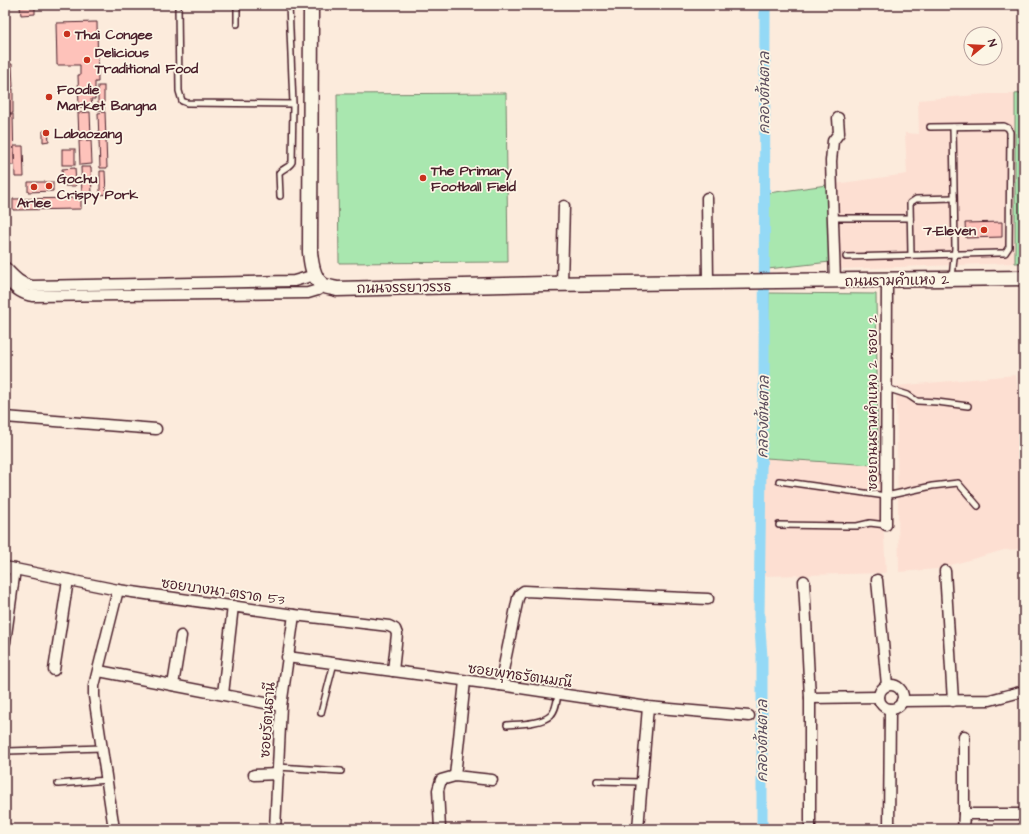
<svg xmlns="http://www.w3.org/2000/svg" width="1029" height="834" viewBox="0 0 1029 834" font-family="'Architects Daughter','Playpen Sans Thai',sans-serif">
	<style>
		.built { fill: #fddfd2 }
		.green { fill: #a9e7af; stroke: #7a836d }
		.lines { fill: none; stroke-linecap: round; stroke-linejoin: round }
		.canal { stroke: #94d9f6; stroke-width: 11 }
		.building { fill: #fec2ba; stroke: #4a1f2b }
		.service-casing { stroke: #4a1f2b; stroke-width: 8 }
		.minor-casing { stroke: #4a1f2b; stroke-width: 13 }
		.secondary-casing { stroke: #4a1f2b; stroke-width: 17 }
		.service { stroke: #fcf5e5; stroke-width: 5 }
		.minor { stroke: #fcf5e5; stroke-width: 10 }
		.secondary { stroke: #fcf5e5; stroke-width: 14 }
		.poi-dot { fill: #c8321e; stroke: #fcf5e5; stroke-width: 1.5 }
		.labels { text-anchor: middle; stroke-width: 3.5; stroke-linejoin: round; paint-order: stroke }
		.poi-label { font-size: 14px; font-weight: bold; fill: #4a1f2b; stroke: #fcf5e5; text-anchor: start }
		.street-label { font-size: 14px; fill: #4a1f2b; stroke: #fcf5e5 }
		.water-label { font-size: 15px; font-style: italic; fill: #5c4e5e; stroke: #fcf5e5 }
	</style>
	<rect width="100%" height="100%" fill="#fcebdc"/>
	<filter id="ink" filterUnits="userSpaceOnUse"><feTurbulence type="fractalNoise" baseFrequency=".025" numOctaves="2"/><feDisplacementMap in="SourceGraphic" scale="8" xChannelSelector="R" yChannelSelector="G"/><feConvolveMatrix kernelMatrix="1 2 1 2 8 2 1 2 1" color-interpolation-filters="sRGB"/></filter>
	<g filter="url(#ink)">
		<g class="built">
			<path d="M988,94H1015V263L839,269L835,184L907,174L905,133L919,134L918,100Z"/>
			<path d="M1016,375L1024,440V549L1004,550L937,569L899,572L896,386Z"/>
			<path d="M766,458L880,466L886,573L763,576Z"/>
		</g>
		<g class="green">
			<path d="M506,93L508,262L339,263L337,94Z"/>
			<path d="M1024,93V263H1015V94Z"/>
			<path d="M827,185L830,262L768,269V193Z"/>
			<path d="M769,293L876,294L878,448L873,465L766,458Z"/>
		</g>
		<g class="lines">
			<path class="canal" d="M762,829V657L759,616L761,470L764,397L765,5"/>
		</g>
		<g class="building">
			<path d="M35,6V14L21,15L20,7Z"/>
			<path d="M97,22L98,82H95V99H91L92,107H79L78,75H80V65H57L56,23Z"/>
			<path d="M5,64H12L13,87L5,88Z"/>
			<rect x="98" y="86" width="6" height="24"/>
			<rect x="5" y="89" width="8" height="24"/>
			<path d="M90,112L91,137L79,138L78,113Z"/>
			<path d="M105,112L107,168H100L98,113Z"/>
			<path d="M5,114H13L14,165H5Z"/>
			<path d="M48,130L49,141L43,142V131Z"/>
			<path d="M91,140L92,164L80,165L79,141Z"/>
			<path d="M14,146H23L24,177H15Z"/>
			<rect x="62" y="149" width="13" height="16"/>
			<path d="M81,167H91L92,195H82Z"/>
			<path d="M75,168L76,186H65V177H63L62,169Z"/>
			<path d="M100,171H105L106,194L100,195Z"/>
			<path d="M28,182H53V191L28,192Z"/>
			<path d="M81,198V209L13,210V199Z"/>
			<path d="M1002,222V237L966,238L965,223Z"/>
		</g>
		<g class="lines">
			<defs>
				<g id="service">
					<path d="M178,5L179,91L182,101L187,103L293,104"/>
					<path d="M237,5V24"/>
					<path d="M280,196L279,173C283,168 289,168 292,162L293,104L289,5"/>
					<path d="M832,218H910"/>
					<path d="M911,255L910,203L916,199L954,198"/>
					<path d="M846,257L1000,253H1005L1009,247L1010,132L1008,128L1004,126L930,127"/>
					<path d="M952,278L955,248L953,127"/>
					<path d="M886,388L908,395L917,401L937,402L968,406"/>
					<path d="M779,481L886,496L932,486L958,483L978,506"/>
					<path d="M779,525L846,526H857L870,523L886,525"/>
					<path d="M321,713L334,663"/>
					<path d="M507,725C519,724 542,724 551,715C556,710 557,701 558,694"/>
					<path d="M8,751L102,748"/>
					<path d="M278,767L341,771"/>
					<path d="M597,781L642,782"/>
					<path d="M58,784L107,780"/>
				</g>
				<g id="minor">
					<path d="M707,198L708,281"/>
					<path d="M5,267C13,275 20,284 32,286L294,281L315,275"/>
					<path d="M5,279C14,287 20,294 33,296L308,293L318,290L323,285"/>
					<path d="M835,281L831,161L833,141L839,133L838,118"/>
					<path d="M562,283L564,206"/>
					<path d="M5,417L156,429"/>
					<path d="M886,525L887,280"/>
					<path d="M5,567L118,590L294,615L389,626L395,629L397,634L393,671"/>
					<path d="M945,571L953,701"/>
					<path d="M877,580L887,685"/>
					<path d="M804,581L810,698V829"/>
					<path d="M5,642L15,569"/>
					<path d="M287,657L500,685L648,707L749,716"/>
					<path d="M54,670L68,580"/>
					<path d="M99,671L281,706"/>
					<path d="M173,685L181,636"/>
					<path d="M500,685L518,598L520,594L524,591L708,599"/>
					<circle cx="891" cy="697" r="12"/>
					<path d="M223,694L233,606"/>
					<path d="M810,698L879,697"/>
					<path d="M902,701L990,700L1024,691"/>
					<path d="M964,736V814H1024"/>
					<path d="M254,775L278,774"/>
					<path d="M455,776L465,681"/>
					<path d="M114,829L94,696V686L118,590"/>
					<path d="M275,829L281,706L294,615"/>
					<path d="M440,829L438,790L441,780L455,776L492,780"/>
					<path d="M638,829L648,707"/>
					<path d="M889,829L890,709"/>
					<path d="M963,829L964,814"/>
				</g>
				<path id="secondary" d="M311,5L310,252C311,263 313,281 325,286C328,287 333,288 337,289L545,284L1024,278"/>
			</defs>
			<use href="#service" class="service-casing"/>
			<use href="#minor" class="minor-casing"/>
			<use href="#secondary" class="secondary-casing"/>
			<use href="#service" class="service"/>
			<use href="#minor" class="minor"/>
			<use href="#secondary" class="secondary"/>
		</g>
	</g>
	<g class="poi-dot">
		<circle cx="67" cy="34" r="4"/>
		<circle cx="87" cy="60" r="4"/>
		<circle cx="49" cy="97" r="4"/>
		<circle cx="46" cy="133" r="4"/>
		<circle cx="423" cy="178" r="4"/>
		<circle cx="49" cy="186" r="4"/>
		<circle cx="34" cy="187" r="4"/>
		<circle cx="984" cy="230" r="4"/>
	</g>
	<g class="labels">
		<g class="poi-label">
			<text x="75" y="39">Thai Congee</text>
			<text x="95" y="57">Delicious<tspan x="95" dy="16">Traditional Food</tspan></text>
			<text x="57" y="94">Foodie<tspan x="57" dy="16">Market Bangna</tspan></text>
			<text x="54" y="138">Labaozang</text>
			<text x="431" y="175">The Primary<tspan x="431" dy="16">Football Field</tspan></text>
			<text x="57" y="183">Gochu<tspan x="57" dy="16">Crispy Pork</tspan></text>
			<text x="34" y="207" text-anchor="middle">Arlee</text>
			<text x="976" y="235" text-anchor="end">7-Eleven</text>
		</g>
		<g class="street-label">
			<text transform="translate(897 280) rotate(-1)" y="5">ถนนรามคำแหง 2</text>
			<text transform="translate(404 287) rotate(-1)" y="5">ถนนจรรยาวรรธ</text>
			<text transform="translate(872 403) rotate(-90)" y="5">ซอยถนนรามคำแหง 2 ซอย 2</text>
			<text transform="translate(223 591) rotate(8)" y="5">ซอยบางนา-ตราด 53</text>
			<text transform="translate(520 675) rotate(8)" y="5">ซอยพุทธรัตนมณี</text>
			<text transform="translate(267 720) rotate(-86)" y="5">ซอยรัตนธานี</text>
		</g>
		<g class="water-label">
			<text transform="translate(764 93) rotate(-90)" y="5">คลองต้นตาล</text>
			<text transform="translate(763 417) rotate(-89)" y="5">คลองต้นตาล</text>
			<text transform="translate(762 741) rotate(-90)" y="5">คลองต้นตาล</text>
		</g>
	</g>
	<rect width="1029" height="834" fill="none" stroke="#fcf5e5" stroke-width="20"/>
	<rect x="10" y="10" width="1009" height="814" fill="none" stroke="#4a1f2b" stroke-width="1.5" filter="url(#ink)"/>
	<g transform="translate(983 46) rotate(72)"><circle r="19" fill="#fcf5e5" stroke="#b59f9b"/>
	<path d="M0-3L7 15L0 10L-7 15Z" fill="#c8321e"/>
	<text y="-6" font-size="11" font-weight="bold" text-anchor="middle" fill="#4a1f2b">N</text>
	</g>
</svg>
